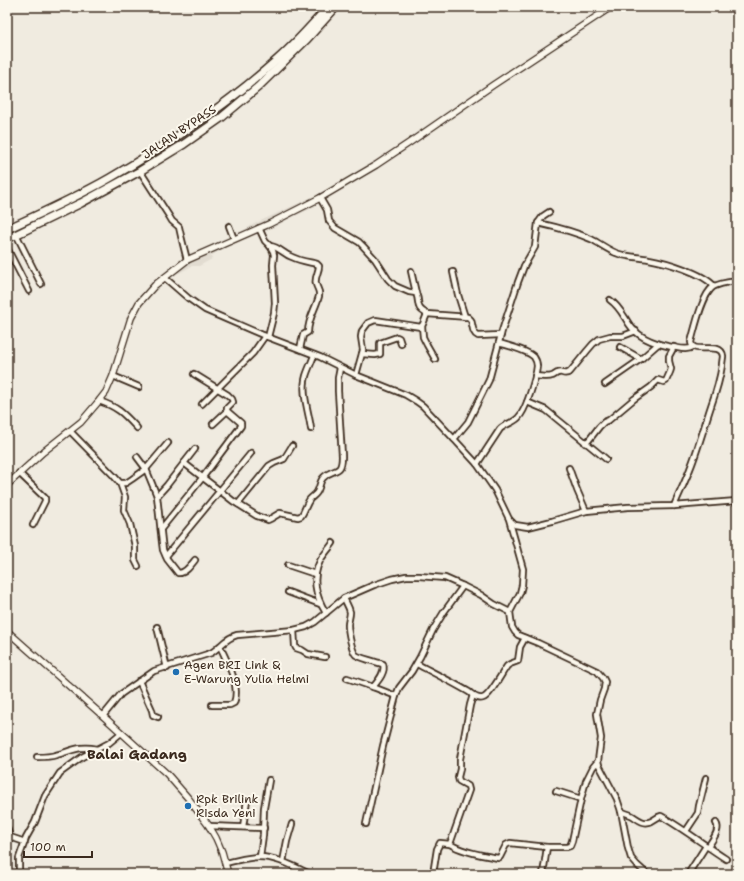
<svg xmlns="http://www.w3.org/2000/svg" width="744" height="881" viewBox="0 0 744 881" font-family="'Shantell Sans',sans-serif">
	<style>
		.built { fill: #e2dcd1 }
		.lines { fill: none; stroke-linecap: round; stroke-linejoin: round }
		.minor-casing { stroke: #3b2a1e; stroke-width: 8 }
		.tertiary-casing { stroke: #3b2a1e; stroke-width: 8 }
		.trunk-casing { stroke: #3b2a1e; stroke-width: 10 }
		.minor { stroke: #fbf7ec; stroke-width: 4.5 }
		.tertiary { stroke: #fbf7ec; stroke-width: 5.5 }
		.trunk { stroke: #fbf7ec; stroke-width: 7 }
		.poi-dot { fill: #1f6fb2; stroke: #fbf7ec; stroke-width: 1.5 }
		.labels { text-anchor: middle; stroke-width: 4; stroke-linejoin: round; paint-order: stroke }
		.street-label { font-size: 12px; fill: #3b2a1e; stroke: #fbf7ec }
		.poi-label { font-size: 12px; fill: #3b2a1e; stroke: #fbf7ec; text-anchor: start }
		.quarter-label { font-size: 14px; font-weight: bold; fill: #3b2a1e; stroke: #fbf7ec }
	</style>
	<rect width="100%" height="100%" fill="#f0ebe0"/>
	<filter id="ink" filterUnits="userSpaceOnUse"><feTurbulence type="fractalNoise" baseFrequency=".025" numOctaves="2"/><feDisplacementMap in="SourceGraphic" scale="8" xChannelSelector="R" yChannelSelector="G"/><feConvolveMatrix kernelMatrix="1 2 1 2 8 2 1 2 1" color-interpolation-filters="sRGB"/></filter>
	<g filter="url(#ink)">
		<path class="built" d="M312,197L315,207L288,219L273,228L260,231L226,247L211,256L212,259L199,266H192L179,273L173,269L179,261L199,253L200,250L225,241L256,223Z"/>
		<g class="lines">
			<defs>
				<g id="minor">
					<path d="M140,171L169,216L172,221L179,227L181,236L187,260"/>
					<path d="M320,198L327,210L329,221L335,228L359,242L363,246L375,259L388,279L395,286L409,292L416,293C421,305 414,306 427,314L468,317L471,320C473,326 472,333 478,336L501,335"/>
					<path d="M538,223C556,227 575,232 591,239C601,244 609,251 619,254C628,257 639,257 649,259C666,262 703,273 714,286"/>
					<path d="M229,226L234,239"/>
					<path d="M259,228L265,241L270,246L273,251L274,255L273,265L275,303L274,313L268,337"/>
					<path d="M16,234L41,284"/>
					<path d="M270,246C280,247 283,254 292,257C300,261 309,262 317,264L319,266C319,272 314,278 316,284C317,289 320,290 319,296C316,308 308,319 308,332L303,335L300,349"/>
					<path d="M7,248L29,291"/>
					<path d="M411,271L416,293"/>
					<path d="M453,272L458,295L465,317"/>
					<path d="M165,278L188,298L205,310L265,336L320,357L356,375L406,395L416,401L423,406L454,439L477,464L495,490L509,519L523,569L522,585L520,593L510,612L512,627L515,632L518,635L538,643L597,671L603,678L605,682L604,689L600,700L597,714L601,738L598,761L599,765L617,799L621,811L628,848L631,858L637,865L647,874"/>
					<path d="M610,300C619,306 623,315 629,324C638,338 656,344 672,347C679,348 687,351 693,347"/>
					<path d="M422,326L423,337L427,345L435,359"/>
					<path d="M620,347L641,359"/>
					<path d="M362,354L375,355L380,354V343L397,337L399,338L401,344"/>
					<path d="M356,375L363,350L361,337L362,331L368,323L375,320L421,327L423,324L427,314"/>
					<path d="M113,376L139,387"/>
					<path d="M535,376C540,376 548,378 552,376C554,376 556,373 558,373C563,371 563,376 570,372L587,351L593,344L599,339L610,336H623L636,331"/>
					<path d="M605,384L641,359L658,344"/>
					<path d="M99,401C118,407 124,414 137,428"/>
					<path d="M527,402L546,410L606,459"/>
					<path d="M202,404L253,353L265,336"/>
					<path d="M213,424L227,411"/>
					<path d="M311,429C309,412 301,393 306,376C308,369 312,362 314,355"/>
					<path d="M70,431L113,475L120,483H126L132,479L146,469L168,443"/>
					<path d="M454,439L468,422L489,380L502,331L518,282L524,266L535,247L538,223L543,216L549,212"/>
					<path d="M585,443L589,440L599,427L604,422L609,420L634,399L651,387L658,380L664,382L666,381L670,372L671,369L669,361V356L674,347"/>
					<path d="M137,457L146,469L157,496L162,542L163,550L167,559L178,573C185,574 191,565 195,560"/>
					<path d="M184,463L233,501L257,516L268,520L270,519L280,513L298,517L301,516C305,511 306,504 310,499C313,496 317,494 318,490C320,486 320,481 323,478C333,467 342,476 342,456L338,391V378L340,368"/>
					<path d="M477,464L500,429C505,424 513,423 518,418C526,411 536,377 537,366C537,362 536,360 534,357C527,350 509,346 499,343"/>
					<path d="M569,468L577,490L586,511"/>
					<path d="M19,473L45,498V501L33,525"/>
					<path d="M120,483L125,497L124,510L130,524L135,546V560L138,566"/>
					<path d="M157,496L167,485L195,449"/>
					<path d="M238,504L269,466L274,463L284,459L292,446"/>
					<path d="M674,506C679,494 685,482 690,469C698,449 704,427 711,406C716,392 720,379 722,365C722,362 723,358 723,356C721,340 692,356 691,342C695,328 702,295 713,287C719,283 729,282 737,281"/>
					<path d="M510,520L515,525L528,527L552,521L586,511L628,507L674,506L737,501"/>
					<path d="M161,529L203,477L241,426V423L227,411V408L233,402L232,399L228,395L194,374"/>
					<path d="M166,556L251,453"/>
					<path d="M737,562L735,568L737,573"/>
					<path d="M288,565L315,574"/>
					<path d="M288,592L320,604"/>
					<path d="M344,598C346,603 349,607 350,612C350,617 348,621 348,625C348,631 352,652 356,655C358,657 379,663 383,664C386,672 378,681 373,687"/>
					<path d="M326,613C316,597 311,579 320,561C323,555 329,549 333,543"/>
					<path d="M157,627L167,668"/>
					<path d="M294,630L295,646L296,648L302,650L308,654L325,657"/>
					<path d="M417,664C434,673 452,682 469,692C473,695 477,700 483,698C490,696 502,673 507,666L510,664L518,661L520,647L525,638"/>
					<path d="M347,678L373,687L396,696"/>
					<path d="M139,681L152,710L153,715L158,717"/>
					<path d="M473,695L470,705L460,759V769L458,777L459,781L468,786L469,790L450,844C460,851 486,856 498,858L500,857L506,845L510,843L547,847H567L570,846L572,841L581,799L586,781L593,767L598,761"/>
					<path d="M212,705H230L234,703C241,686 227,662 220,646"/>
					<path d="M103,716L121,694L154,671L211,653C221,647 225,638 237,635L294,630L306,627L315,622L344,598L374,585L392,579L406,576H419L445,578L463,586L481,595L494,604L510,612"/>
					<path d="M37,757C43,757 50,757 56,755C72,751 79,745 97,749"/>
					<path d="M556,791L581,799"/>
					<path d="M621,811C625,813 628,814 631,815C637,818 642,824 649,822C654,821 656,817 661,816C684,829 704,845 726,859"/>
					<path d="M366,824L383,746L396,696L399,688L412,671L420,657L433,630L444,612L463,586"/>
					<path d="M209,826L264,828"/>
					<path d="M243,827L247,800"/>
					<path d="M7,828L10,837L25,842"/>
					<path d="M686,831L698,813L699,806L706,778"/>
					<path d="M708,847C712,840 721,830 716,823"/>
					<path d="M260,857L263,835L264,808L269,780"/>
					<path d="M283,862L287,841L292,824"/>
					<path d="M225,863C236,861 248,857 259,857C277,857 295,867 310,874"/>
					<path d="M21,874L19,870V858L26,838L35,822L45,796L60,773L82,757L109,743L121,733"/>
					<path d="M293,874L296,868"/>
					<path d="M433,874L437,849L440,843L450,844"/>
					<path d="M543,874L547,847"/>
					<path d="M688,874L706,846"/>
				</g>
				<g id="tertiary">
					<path d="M7,485L43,452L81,422L99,401L106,392L113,376L131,318L139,303L155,285L187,260L269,224L320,198L376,165L409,143L493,85L611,7"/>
					<path d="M7,631L103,716L167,774L188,798L209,826L216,838L222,852L228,874"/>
				</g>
				<g id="trunk">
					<path d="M7,229C42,213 77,197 110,178C169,144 227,105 278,59C296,43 312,25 328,7"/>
					<path d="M7,239L81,203L140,171L184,144L221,118L258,87L307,39L336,7"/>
				</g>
			</defs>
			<use href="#minor" class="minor-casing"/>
			<use href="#tertiary" class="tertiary-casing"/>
			<use href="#trunk" class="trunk-casing"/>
			<use href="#minor" class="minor"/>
			<use href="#tertiary" class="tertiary"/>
			<use href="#trunk" class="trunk"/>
		</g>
	</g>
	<g class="poi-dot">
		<circle cx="176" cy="672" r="4"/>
		<circle cx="188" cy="806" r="4"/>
	</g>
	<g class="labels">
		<g class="street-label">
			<text transform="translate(179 132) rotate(-34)" y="4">JALAN BYPASS</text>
		</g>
		<g class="poi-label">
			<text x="184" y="669">Agen BRI Link &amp;<tspan x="184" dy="14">E-Warung Yulia Helmi</tspan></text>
			<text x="196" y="803">Rpk Brilink<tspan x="196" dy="14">Risda Yeni</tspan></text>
		</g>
		<g class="quarter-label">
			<text x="137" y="759">Balai Gadang</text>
		</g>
	</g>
	<rect width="744" height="881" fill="none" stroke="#fbf7ec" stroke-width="24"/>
	<rect x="12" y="12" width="720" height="857" fill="none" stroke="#3b2a1e" stroke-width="1.5" filter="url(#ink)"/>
	<path d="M24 851v6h68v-6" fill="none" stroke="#3b2a1e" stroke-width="2"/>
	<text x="30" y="851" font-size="12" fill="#3b2a1e" stroke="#fbf7ec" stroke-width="3" paint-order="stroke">100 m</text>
</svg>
